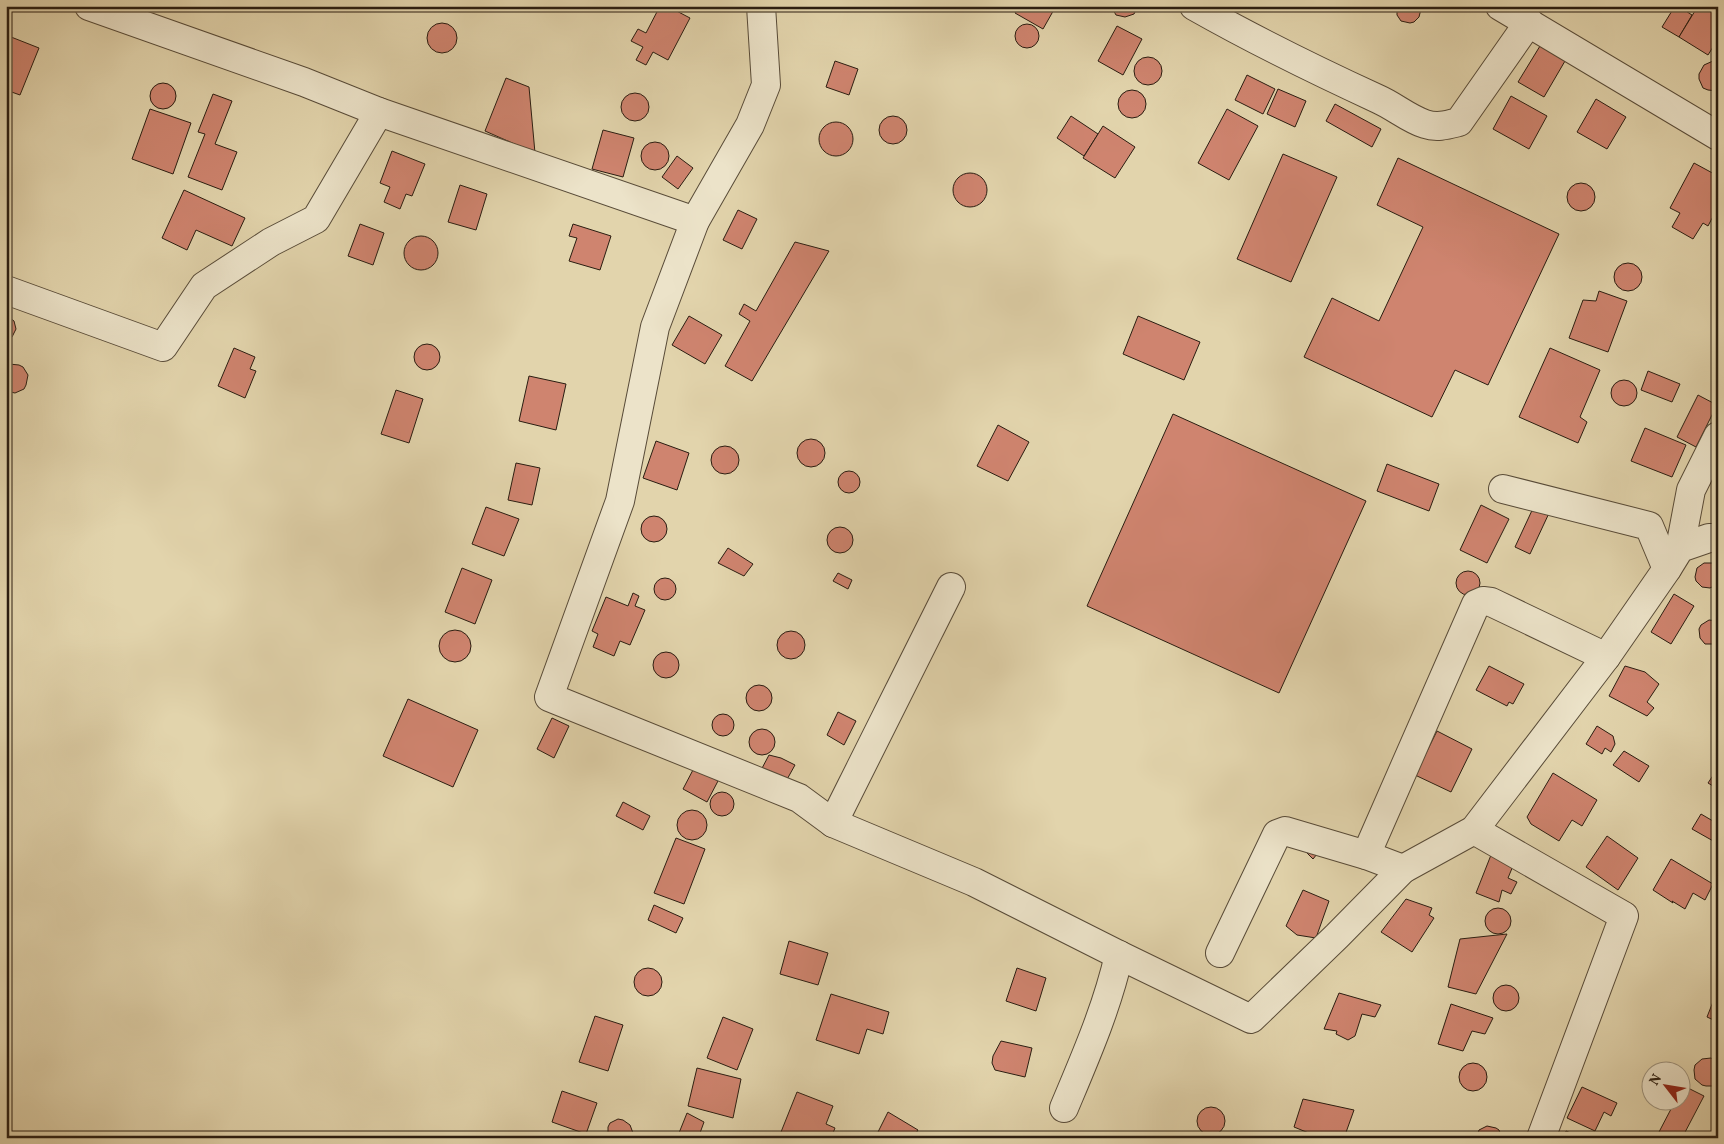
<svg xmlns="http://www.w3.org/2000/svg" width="1724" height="1144" viewBox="0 0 1724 1144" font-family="Vollkorn,serif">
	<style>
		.building { fill: #cf846f; stroke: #2a1d11 }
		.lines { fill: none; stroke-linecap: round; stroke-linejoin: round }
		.minor-casing { stroke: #584b38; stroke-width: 30 }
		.minor { stroke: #ece3c9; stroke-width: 28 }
	</style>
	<rect width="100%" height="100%" fill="#e2d4ac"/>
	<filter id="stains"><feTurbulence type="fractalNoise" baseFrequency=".004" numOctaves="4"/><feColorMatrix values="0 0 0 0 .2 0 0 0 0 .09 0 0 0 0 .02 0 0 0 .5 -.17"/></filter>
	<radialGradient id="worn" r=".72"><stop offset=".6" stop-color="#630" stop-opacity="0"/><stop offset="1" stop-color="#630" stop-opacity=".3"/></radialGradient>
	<g class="building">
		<path d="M660,6H667L690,18L668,60L653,52L646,65L636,60L643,47L631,41L638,29L646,33Z"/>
		<path d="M1019,6H1056L1043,29L1015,13Z"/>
		<path d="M1111,6H1138L1134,14L1125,17L1116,15Z"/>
		<path d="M1420,6L1421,9L1419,17L1414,22L1410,23L1401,21L1397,15V6Z"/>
		<path d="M1675,6H1678L1692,15L1679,37L1662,27Z"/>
		<path d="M1718,6V39L1708,55L1679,37L1698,6Z"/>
		<circle cx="442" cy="38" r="15"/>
		<circle cx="1027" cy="36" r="12"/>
		<path d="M1117,26L1142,39L1123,75L1098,61Z"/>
		<path d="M6,35L39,48L20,95L6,90Z"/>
		<path d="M1540,46L1565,61L1544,97L1518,82Z"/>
		<circle cx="1148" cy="71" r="14"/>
		<path d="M835,61L858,69L849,95L826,87Z"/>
		<path d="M1713,61L1718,62V91L1708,90L1703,88L1699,79V74L1704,65Z"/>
		<path d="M1247,75L1275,89L1263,114L1235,100Z"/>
		<path d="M506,78L529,87L535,153L485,131Z"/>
		<circle cx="163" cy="96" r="13"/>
		<path d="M1278,89L1306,101L1295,127L1267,114Z"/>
		<circle cx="1132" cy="104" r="14"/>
		<circle cx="635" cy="107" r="14"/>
		<path d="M213,94L232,101L215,144L237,152L222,190L188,177L205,134L198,132Z"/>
		<path d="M1511,96L1547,116L1529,149L1493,129Z"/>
		<path d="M1596,99L1626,117L1607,149L1577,132Z"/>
		<path d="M1335,104L1381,129L1372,147L1326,121Z"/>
		<path d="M150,109L191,123L173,174L132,159Z"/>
		<path d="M1227,109L1258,126L1229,180L1198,163Z"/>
		<path d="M1071,116L1098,134L1084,156L1057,138Z"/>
		<circle cx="893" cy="130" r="14"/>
		<circle cx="836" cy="139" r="17"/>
		<path d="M1103,126L1135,147L1115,178L1083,158Z"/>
		<path d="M603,130L634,138L623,177L592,169Z"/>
		<circle cx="655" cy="156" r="14"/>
		<path d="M392,151L425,164L412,196L406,194L400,209L384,202L390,187L380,183Z"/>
		<path d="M1283,154L1337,177L1291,282L1237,259Z"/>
		<path d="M677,156L693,168L678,189L662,177Z"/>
		<path d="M1398,158L1559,234L1488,385L1455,370L1432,417L1304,357L1332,298L1379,321L1423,227L1377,205Z"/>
		<path d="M1694,163L1718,176V207L1708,226L1703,223L1693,239L1672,227L1680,213L1670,208Z"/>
		<circle cx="970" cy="190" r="17"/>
		<circle cx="1581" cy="197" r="14"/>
		<path d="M460,185L487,194L476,230L448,222Z"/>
		<path d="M184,190L245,218L232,246L196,230L187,250L162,238Z"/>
		<path d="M738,210L757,219L742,249L723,240Z"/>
		<path d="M360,224L384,233L373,265L348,256Z"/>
		<path d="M573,224L611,236L600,270L569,261L577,238L569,236Z"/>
		<circle cx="421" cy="253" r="17"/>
		<path d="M795,242L829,251L752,381L725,366L750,321L739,314L744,304L756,311Z"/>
		<circle cx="1628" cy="277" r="14"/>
		<path d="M1599,291L1627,301L1608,352L1569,338L1583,300L1596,301Z"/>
		<path d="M6,315L14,321L16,329L12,337L6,340Z"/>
		<path d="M689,316L722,335L705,364L672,345Z"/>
		<path d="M1138,316L1200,342L1184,380L1123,354Z"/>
		<circle cx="427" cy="357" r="13"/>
		<path d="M234,348L255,357L250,369L256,371L245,398L218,386Z"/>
		<path d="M1550,348L1600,370L1580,417L1587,422L1578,443L1519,417Z"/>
		<path d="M9,364L19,365L23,367L28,375L26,385L24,389L15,393L6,391V366Z"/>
		<path d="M1648,371L1680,384L1672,402L1641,390Z"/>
		<path d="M529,376L566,384L556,430L519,421Z"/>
		<circle cx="1624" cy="393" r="13"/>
		<path d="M396,390L423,399L409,443L381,434Z"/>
		<path d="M1698,395L1717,405L1696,447L1677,437Z"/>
		<path d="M1173,414L1366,501L1279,693L1087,606Z"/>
		<path d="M998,425L1029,442L1008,481L977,466Z"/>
		<path d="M1645,428L1686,445L1672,477L1631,461Z"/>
		<circle cx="811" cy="453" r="14"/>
		<path d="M656,441L689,453L677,490L643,478Z"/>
		<circle cx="725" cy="460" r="14"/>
		<path d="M516,463L540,468L532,505L508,500Z"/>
		<path d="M1387,464L1439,484L1429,511L1377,491Z"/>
		<circle cx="849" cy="482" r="11"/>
		<path d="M1535,504L1550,511L1530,554L1515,547Z"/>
		<path d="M1481,505L1509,519L1487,563L1460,550Z"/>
		<path d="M486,507L519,519L504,556L472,544Z"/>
		<circle cx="654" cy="529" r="13"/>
		<circle cx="840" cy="540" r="13"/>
		<path d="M728,548L753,564L744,576L718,563Z"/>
		<path d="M1704,563H1712L1718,567V584L1710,588L1702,587L1696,581L1695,577L1697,568Z"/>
		<path d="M462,568L492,580L475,624L445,612Z"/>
		<circle cx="1468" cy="583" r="12"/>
		<path d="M838,573L852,580L848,589L833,581Z"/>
		<circle cx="665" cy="589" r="11"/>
		<path d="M633,593L639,596L635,606L645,610L630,645L620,641L614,656L593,647L598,634L592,631L606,597L628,606Z"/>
		<path d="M1674,594L1694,606L1671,644L1651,632Z"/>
		<path d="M1709,620L1718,621L1717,644H1705L1700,638L1699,629L1701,625Z"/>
		<circle cx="455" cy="646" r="16"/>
		<circle cx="791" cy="645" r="14"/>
		<circle cx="666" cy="665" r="13"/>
		<path d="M1489,666L1524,684L1513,704L1509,702L1507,706L1476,690Z"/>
		<path d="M1625,666L1645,672L1659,684L1647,702L1654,708L1647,716L1609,696Z"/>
		<circle cx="759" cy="698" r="13"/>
		<path d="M408,699L478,730L453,787L383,756Z"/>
		<path d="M838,712L856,721L844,745L827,735Z"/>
		<circle cx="723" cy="725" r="11"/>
		<path d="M552,718L569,726L554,758L537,749Z"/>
		<path d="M1597,726L1613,736L1615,744L1611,752L1605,748L1602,754L1586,744Z"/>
		<circle cx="762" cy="742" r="13"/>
		<path d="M1437,731L1472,749L1451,792L1415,775Z"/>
		<path d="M1624,751L1649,766L1639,782L1613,765Z"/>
		<path d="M769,755L781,758L795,765L785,783L760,772Z"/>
		<path d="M694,768L718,781L707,802L683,789Z"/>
		<path d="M1718,768V789L1708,783Z"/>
		<path d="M1553,773L1597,800L1582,826L1572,820L1559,841L1531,824L1527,817Z"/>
		<circle cx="722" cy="804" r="12"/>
		<path d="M623,802L650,816L643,830L616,816Z"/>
		<circle cx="692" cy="825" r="15"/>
		<path d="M1701,814L1718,824V838L1715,842L1692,829Z"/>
		<path d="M1607,836L1638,858L1618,890L1586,867Z"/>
		<path d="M676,838L705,849L684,904L654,893Z"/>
		<path d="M1312,844L1321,849L1313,859L1306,852Z"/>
		<path d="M1491,855L1515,861L1508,878L1517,882L1511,894L1502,890L1499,902L1476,893Z"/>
		<path d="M1671,859L1713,884L1705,900L1693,893L1685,909L1672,901L1673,903L1653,890Z"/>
		<path d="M1303,890L1329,901L1316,938L1297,935L1286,926Z"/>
		<path d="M1406,899L1432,908L1429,915L1434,918L1412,952L1381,932Z"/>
		<path d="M654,905L683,918L676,933L648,920Z"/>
		<circle cx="1498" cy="921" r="13"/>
		<path d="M1507,934L1476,994L1448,987L1460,939Z"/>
		<path d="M789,941L828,953L818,985L780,974Z"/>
		<path d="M1017,968L1046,978L1036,1011L1006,1001Z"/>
		<circle cx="648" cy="982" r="14"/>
		<circle cx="1506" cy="998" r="13"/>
		<path d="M1718,989V1022L1707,1017Z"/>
		<path d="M1339,993L1381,1005L1375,1017L1362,1014L1355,1036L1348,1040L1336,1034L1337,1031L1324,1029Z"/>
		<path d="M831,994L889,1012L883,1034L867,1029L859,1054L816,1040Z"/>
		<path d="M1451,1004L1493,1018L1485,1034L1472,1031L1463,1051L1438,1044Z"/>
		<path d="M595,1016L623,1025L608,1071L579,1062Z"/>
		<path d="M723,1017L753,1029L737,1070L707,1058Z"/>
		<path d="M1001,1041L1032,1048L1025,1077L995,1070L992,1063L993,1056Z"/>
		<path d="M1711,1058L1718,1062V1082L1712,1086H1706L1702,1085L1695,1079L1694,1070L1695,1065L1702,1059Z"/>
		<circle cx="1473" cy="1077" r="14"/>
		<path d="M697,1068L741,1079L733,1118L688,1106Z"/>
		<path d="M1682,1085L1704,1096L1682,1138H1671L1659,1132L1671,1109L1666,1106L1668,1102H1682Z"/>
		<path d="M1582,1087L1617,1103L1611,1116L1604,1112L1595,1131L1567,1118Z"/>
		<path d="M562,1091L597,1103L586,1134L552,1122Z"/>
		<path d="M797,1092L833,1106L826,1124L835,1128L831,1138L779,1137Z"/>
		<path d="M1303,1099L1354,1110L1344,1138H1321L1294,1127Z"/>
		<circle cx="1211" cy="1121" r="14"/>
		<path d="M888,1112L918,1130L913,1138H875Z"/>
		<path d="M687,1113L704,1122L700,1133L713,1138H677Z"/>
		<path d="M618,1119L623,1120L630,1125L633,1133L632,1138H608V1127L610,1123Z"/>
		<path d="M1487,1126L1496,1128L1499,1130L1502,1138H1476L1479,1130Z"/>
		<path d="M1566,1131L1582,1138H1563Z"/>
	</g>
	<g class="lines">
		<defs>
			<g id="minor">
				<path d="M89,6L304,82L379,112L695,221"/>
				<path d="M761,6L766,85L750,125L695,221L655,327L620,501L549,697L799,798L833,823L974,882L1119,955L1251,1019L1337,936L1403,869L1474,830L1606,657L1667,569"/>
				<path d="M1194,6C1254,40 1315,70 1378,99C1394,106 1409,119 1425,124C1437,128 1447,125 1459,122L1529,22"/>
				<path d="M1500,6L1718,136"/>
				<path d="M6,290L163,347L204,286L271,242L316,219L379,112"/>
				<path d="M1503,489L1649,526L1667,569L1680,548L1709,538H1718"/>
				<path d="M1680,548L1691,490L1718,436"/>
				<path d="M833,823L951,587"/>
				<path d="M1474,830L1624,916L1541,1138"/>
				<path d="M1403,869L1366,855L1476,604L1483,601L1491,602L1606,657"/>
				<path d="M1220,953L1277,834L1285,831L1366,855"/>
				<path d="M1064,1108C1085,1058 1107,1008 1119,955"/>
			</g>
		</defs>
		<use href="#minor" class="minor-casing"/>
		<use href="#minor" class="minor"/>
	</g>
	<rect width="1724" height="1144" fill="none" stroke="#e2d4ac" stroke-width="25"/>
	<rect x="8" y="8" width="1709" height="1129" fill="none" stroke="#2a1d11" stroke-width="2.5"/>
	<rect x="12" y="12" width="1699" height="1119" fill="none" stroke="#2a1d11"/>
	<g transform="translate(1666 1086) rotate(301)"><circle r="24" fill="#ece3c9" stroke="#9e947f"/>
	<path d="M0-4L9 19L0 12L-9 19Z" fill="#8f2418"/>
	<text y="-8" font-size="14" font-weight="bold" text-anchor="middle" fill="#2a1d11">N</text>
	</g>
	<rect width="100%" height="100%" filter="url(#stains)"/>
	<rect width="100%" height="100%" fill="url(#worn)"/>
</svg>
